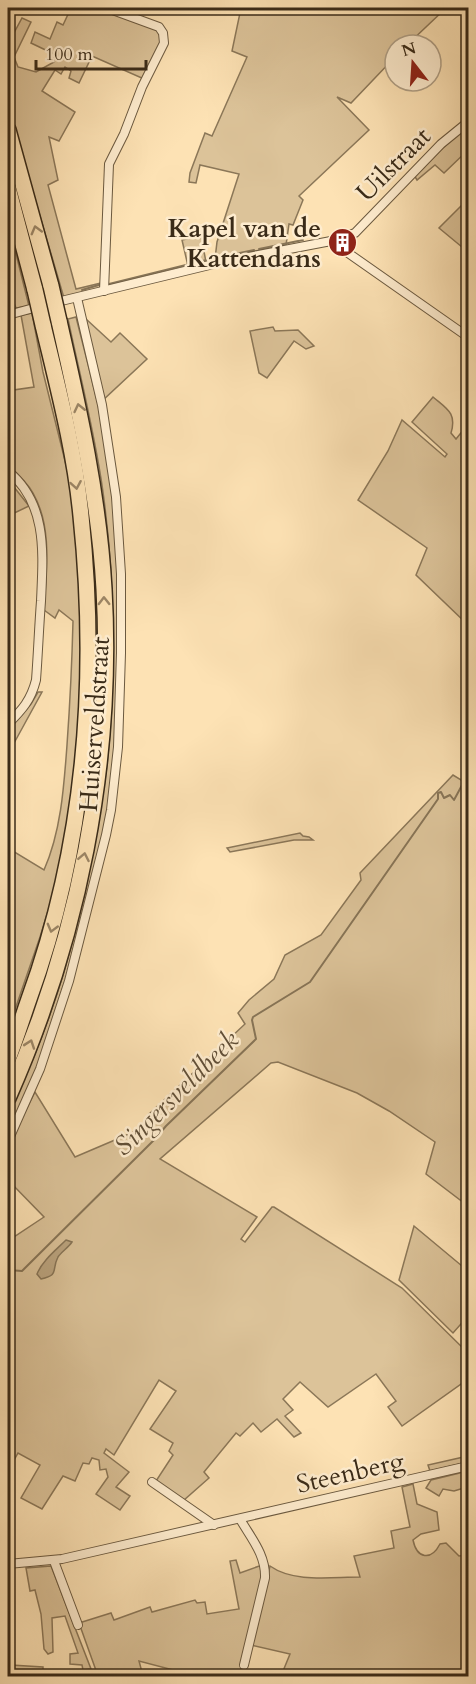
<svg xmlns="http://www.w3.org/2000/svg" width="476" height="1684" viewBox="0 0 476 1684" font-family="Cardo,serif">
	<style>
		.green { fill: #dcc399; stroke: #8b7758; stroke-width: 1.5 }
		.water { fill: #bba47f; stroke: #877456; stroke-width: 1.5 }
		.lines { fill: none; stroke-linecap: round; stroke-linejoin: round }
		.stream { stroke: #877456; stroke-width: 2 }
		.street-casing { stroke: #6b593f; stroke-width: 10 }
		.highway-casing { stroke: #3a2b18; stroke-width: 18 }
		.street { stroke: #feecce; stroke-width: 8 }
		.highway { stroke: #fde2b4; stroke-width: 15 }
		.highway-bridge-casing { stroke: #3a2b18; stroke-width: 18; stroke-linecap: butt }
		.highway-bridge { stroke: #fde2b4; stroke-width: 15 }
		.oneway { stroke: #9c8666 }
		.labels { text-anchor: middle; stroke-width: 5; stroke-linejoin: round; paint-order: stroke }
		.street-label { font-size: 26px; fill: #3a2b18; stroke: #feecce }
		.poi-label { font-size: 26px; font-weight: bold; fill: #3a2b18; stroke: #feecce; text-anchor: end }
		.water-label { font-size: 27px; font-style: italic; fill: #614f37; stroke: #feecce }
	</style>
	<rect width="100%" height="100%" fill="#fde2b4"/>
	<filter id="stains"><feTurbulence type="fractalNoise" baseFrequency=".00333" numOctaves="4"/><feColorMatrix values="0 0 0 0 .2 0 0 0 0 .09 0 0 0 0 .02 0 0 0 .5 -.17"/></filter>
	<radialGradient id="worn" r=".72"><stop offset=".6" stop-color="#630" stop-opacity="0"/><stop offset="1" stop-color="#630" stop-opacity=".3"/></radialGradient>
	<g class="green">
		<path d="M71,8H100L157,29L162,40L144,79L92,56L79,83L69,78L71,71L65,67L61,74L55,70L42,91L75,112L59,141L49,137L58,180L48,185L76,289L101,283V288L64,298L8,107V39L9,42L22,18L31,22L14,57L18,67L36,72L54,62V54L31,43L35,32L50,39L57,22L63,25Z"/>
		<path d="M241,8H446L407,45H395V57L351,103L337,97L369,130L299,196L303,200L293,225L289,224L286,245L215,259L217,242L239,174L200,165L196,183L189,182L190,173L205,133L212,136L247,57L232,51Z"/>
		<path d="M468,127V150L444,173L435,165L417,180L414,175L460,132Z"/>
		<path d="M468,199V252L439,228Z"/>
		<path d="M8,222L29,306L16,308L8,288Z"/>
		<path d="M201,236L206,262L188,266L182,240Z"/>
		<path d="M32,313L43,372L71,485L79,545L82,685L76,764L58,879L40,937L8,1030V892L13,883L8,881V848L44,870C61,832 64,786 67,745C70,703 72,662 73,621L59,610L55,618L44,610C46,572 53,528 33,493C27,482 17,473 8,465V383H14L13,390L34,387L21,315Z"/>
		<path d="M76,317L98,404L114,496L119,576L118,709L114,758L108,811L80,934L36,1071L8,1134C7,1106 24,1080 35,1054C51,1014 66,971 75,929C87,877 99,825 106,773C117,687 115,579 103,492C95,434 80,376 68,319Z"/>
		<path d="M86,319L111,342L120,333L147,359L103,400L82,323Z"/>
		<path d="M273,327L275,331L298,330L314,346L306,349L294,341L267,378L259,373L250,331Z"/>
		<path d="M433,397C447,409 457,413 451,433L456,439L464,429L468,433V625L416,575L427,548L358,500L388,451L402,420L445,457L447,454L412,422Z"/>
		<path d="M14,487L29,506L8,516V493Z"/>
		<path d="M38,692H42L13,745L9,742L13,734L8,729L31,704Z"/>
		<path d="M468,768V1206L426,1174L435,1142L389,1111L357,1093L278,1062L271,1063L160,1159L257,1217L241,1239L245,1242L272,1207H274L402,1288L468,1353V1379L402,1426L388,1407L396,1401L376,1374L328,1407L300,1382L283,1399L293,1410L285,1416L301,1433L294,1437L277,1419L261,1432L253,1423L240,1436L236,1433L204,1472L209,1478L184,1500L156,1481L173,1455L169,1451L173,1443L150,1429L176,1391L159,1380L114,1455L106,1449L104,1453L129,1472L116,1487L130,1496L120,1510L96,1494L108,1477L106,1469L100,1470L99,1460L92,1458L89,1464L83,1463L75,1481L63,1476L42,1509L21,1498L40,1465L18,1453L8,1471V1241L44,1217L8,1180V1146L35,1092L75,1157L136,1131L149,1121L147,1116L245,1024L238,1013L249,1000L274,979L285,955L321,935L361,880L360,873L453,775L461,780Z"/>
		<path d="M300,833L303,836L309,837L313,840H294L230,852L227,848Z"/>
		<path d="M414,1226L468,1271V1316L453,1333L399,1280Z"/>
		<path d="M468,1456V1462L430,1471L428,1465Z"/>
		<path d="M468,1471V1503L464,1488L454,1491L443,1489L439,1496L426,1488L431,1480Z"/>
		<path d="M413,1484L417,1504L437,1512L439,1530L421,1534L413,1540C417,1559 431,1561 440,1544L446,1543L459,1556L468,1555V1676H281L290,1654L251,1645L270,1566C294,1583 331,1577 360,1577L354,1556L394,1548L391,1531L410,1527L402,1487Z"/>
		<path d="M236,1560L240,1573L262,1565V1579L239,1676H196L139,1661L143,1676H98L79,1623L111,1613L114,1620L150,1607L152,1612L195,1600L197,1603L205,1602L207,1614L239,1609L230,1561Z"/>
		<path d="M51,1566L91,1669L83,1670L82,1665L70,1664V1654L78,1653L65,1616L52,1618L53,1652L48,1654L44,1649L41,1614L35,1590L30,1591L26,1568Z"/>
		<path d="M8,1654L11,1655V1665L43,1667V1676H8Z"/>
	</g>
	<path class="water" d="M66,1240L72,1242C68,1248 61,1252 58,1257C51,1270 60,1275 41,1279L37,1274C42,1261 56,1250 66,1240Z"/>
	<g class="lines">
		<g class="stream">
			<path d="M259,249L303,240"/>
			<path d="M202,261L254,250"/>
			<path d="M109,284L194,263"/>
			<path d="M82,290L102,284"/>
			<path d="M8,1270L22,1271L24,1269L155,1139L166,1126L256,1039L252,1020L253,1017L310,982L438,799V793L441,792L444,798L450,795L454,800L468,774"/>
		</g>
		<defs>
			<g id="street">
				<path d="M331,241L355,233L441,144L468,122"/>
				<path d="M104,291L109,164L124,134L142,87L164,43L163,33L159,27L107,8"/>
				<path d="M53,303L222,262L331,241L468,337"/>
				<path d="M8,315L41,306"/>
				<path d="M8,471C48,504 43,554 41,601C39,627 38,654 36,680C31,700 22,710 8,724"/>
				<path d="M8,1141L40,1069L69,981L106,835L111,810L118,747L121,653V574L116,497L102,405L77,298"/>
				<path d="M152,1482L214,1525"/>
				<path d="M240,1519C251,1538 266,1555 265,1578L244,1665"/>
				<path d="M54,1561L78,1625"/>
				<path d="M8,1564L62,1559L468,1466"/>
			</g>
			<g id="highway">
				<path d="M8,130L51,286"/>
				<path d="M8,188L35,290"/>
				<path d="M8,1059C16,1039 22,1019 29,999C85,845 98,679 81,516C75,452 58,388 43,325"/>
				<path d="M8,1098C78,940 114,763 104,589C99,498 79,409 59,321"/>
			</g>
		</defs>
		<use href="#street" class="street-casing"/>
		<use href="#highway" class="highway-casing"/>
		<use href="#street" class="street"/>
		<use href="#highway" class="highway"/>
		<defs>
			<g id="highway-bridge">
				<path d="M51,286L59,321"/>
				<path d="M35,290L43,325"/>
			</g>
		</defs>
		<use href="#highway-bridge" class="highway-bridge-casing"/>
		<use href="#highway-bridge" class="highway-bridge"/>
	</g>
	<defs><path id="oneway-chevron" d="M-2-3.5L2.5 0L-2 3.5" fill="none" stroke-width="1.6" stroke-linecap="round" stroke-linejoin="round" transform="scale(1.5)"/></defs>
	<g class="oneway">
		<use href="#oneway-chevron" transform="translate(36 230) rotate(-105)"/>
		<use href="#oneway-chevron" transform="translate(79 408) rotate(-103)"/>
		<use href="#oneway-chevron" transform="translate(76 485) rotate(80)"/>
		<use href="#oneway-chevron" transform="translate(104 601) rotate(-91)"/>
		<use href="#oneway-chevron" transform="translate(84 857) rotate(-79)"/>
		<use href="#oneway-chevron" transform="translate(52 928) rotate(105)"/>
		<use href="#oneway-chevron" transform="translate(30 1044) rotate(-71)"/>
	</g>
	<defs>
		<symbol id="building-disc" viewBox="-11 -11 22 22"><circle r="9.5" fill="#8f2418" stroke="#feecce"/><path d="M-4-6H4V6H1V3H-1V6H-4ZM-2.5-4.3h1.7v1.8h-1.7ZM.8-4.3h1.7v1.8H.8ZM-2.5-1h1.7V.8h-1.7ZM.8-1h1.7V.8H.8Z" fill="#fff"/></symbol>
	</defs>
	<g fill-rule="evenodd">
		<use href="#building-disc" x="326" y="226" width="33" height="33"/>
	</g>
	<g class="labels">
		<g class="street-label">
			<text transform="translate(393 164) rotate(-45)" y="9">Uilstraat</text>
			<text transform="translate(94 724) rotate(-86)" y="9">Huiserveldstraat</text>
			<text transform="translate(350 1472) rotate(-13)" y="9">Steenberg</text>
		</g>
		<g class="poi-label">
			<text x="321" y="237">Kapel van de<tspan x="321" dy="30">Kattendans</tspan></text>
		</g>
		<g class="water-label">
			<text transform="translate(176 1093) rotate(-45)" y="9">Singersveldbeek</text>
		</g>
	</g>
	<rect width="476" height="1684" fill="none" stroke="#fde2b4" stroke-width="30"/>
	<rect x="9" y="9" width="458" height="1666" fill="none" stroke="#3a2b18" stroke-width="3"/>
	<rect x="15" y="15" width="446" height="1654" fill="none" stroke="#3a2b18" stroke-width="1.5"/>
	<g transform="translate(413 63) rotate(343)"><circle r="28" fill="#feecce" stroke="#b09f85" stroke-width="1.5"/>
	<path d="M0-4.5L10 22L0 15L-10 22Z" fill="#8f2418"/>
	<text y="-9" font-size="16" font-weight="bold" text-anchor="middle" fill="#3a2b18">N</text>
	</g>
	<path d="M36 60v9h110v-9" fill="none" stroke="#3a2b18" stroke-width="3"/>
	<text x="45" y="60" font-size="18" fill="#3a2b18" stroke="#feecce" stroke-width="4.5" paint-order="stroke">100 m</text>
	<rect width="100%" height="100%" filter="url(#stains)"/>
	<rect width="100%" height="100%" fill="url(#worn)"/>
</svg>
